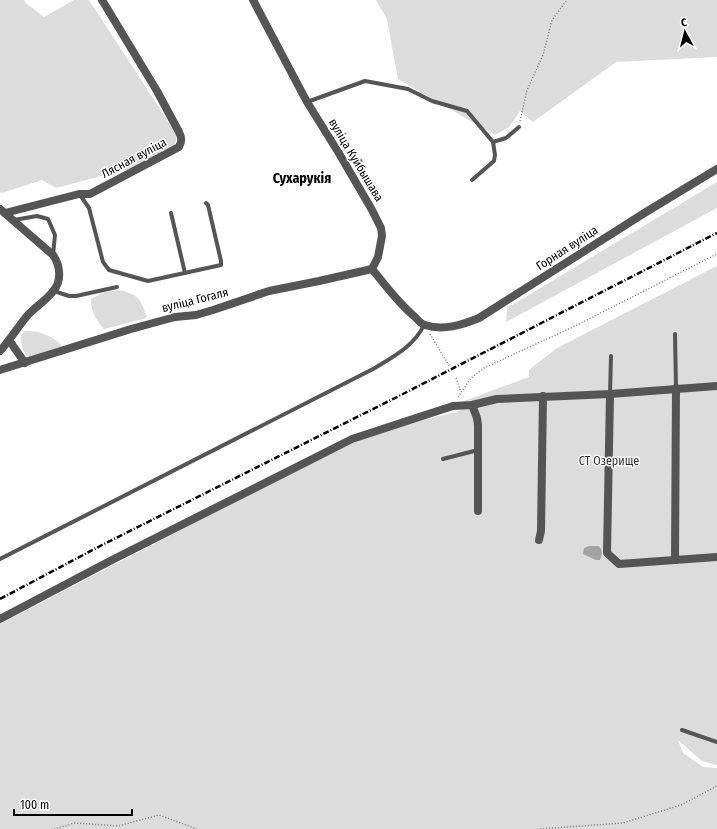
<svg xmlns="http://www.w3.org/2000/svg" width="717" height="829" viewBox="0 0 717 829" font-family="'Fira Sans Condensed',sans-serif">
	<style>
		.green { fill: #dcdcdc }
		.water { fill: #a3a3a3 }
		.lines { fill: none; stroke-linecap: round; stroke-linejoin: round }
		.path { stroke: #777; stroke-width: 1.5; stroke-dasharray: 1 2; stroke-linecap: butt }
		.service { stroke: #555; stroke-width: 4 }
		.minor { stroke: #555; stroke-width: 8 }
		.rail { stroke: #000; stroke-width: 2.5; stroke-dasharray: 6 2 1 2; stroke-linecap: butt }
		.labels { text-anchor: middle; stroke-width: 3; stroke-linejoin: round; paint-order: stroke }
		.street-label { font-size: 12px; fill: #000; stroke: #fff }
		.park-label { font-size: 12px; fill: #333; stroke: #fff }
		.quarter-label { font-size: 14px; font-weight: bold; fill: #000; stroke: #fff }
	</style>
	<rect width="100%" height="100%" fill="#fff"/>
	<g class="green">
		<path d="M0,0H24L26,3L44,17L74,0H89L177,135L175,146L128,169L56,188L42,180L2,193L0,192Z"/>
		<path d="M376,0H717V57L616,62L533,122L520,111L509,127L495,135L398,79L387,19Z"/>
		<path d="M717,182V208L506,322L507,308Z"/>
		<path d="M717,266V765L702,761L678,740L683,753L703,767L717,768V829H0V624L206,517L353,443L418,421L460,411L464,401L529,377V370L557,348Z"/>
		<path d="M119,290C138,294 141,299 147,318L104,329C96,320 91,312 91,299L105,292Z"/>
		<path d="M25,331C37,330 54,336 62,346L30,358C22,351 21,346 21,335Z"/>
	</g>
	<path class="water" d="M589,546H599C603,551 602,555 600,560H596L583,554L584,548Z"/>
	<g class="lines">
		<g class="path">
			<path d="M520,121L527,90L543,55L552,20L567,0"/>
			<path d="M430,334L450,367"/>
			<path d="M456,378L461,392"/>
			<path d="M458,397L471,378L484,368L575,326L717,254"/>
			<path d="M54,829L75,823L118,826L159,815L197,829"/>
			<path d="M540,829L623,823L681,805L717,786"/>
		</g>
		<g class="service">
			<path d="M307,102L365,81L408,89L432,101L467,111L493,142L506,138L519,127"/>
			<path d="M472,180L494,161L495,155L493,142"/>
			<path d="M80,195L89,208L103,262L109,270L148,281L221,265V261L208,205L206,203"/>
			<path d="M171,213L185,273"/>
			<path d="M14,220L37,216L48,219L55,235L53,255"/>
			<path d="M54,291L69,296H76L117,287"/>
			<path d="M675,334L676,388"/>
			<path d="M610,394L611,356"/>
			<path d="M443,459L478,450"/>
			<path d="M0,559L375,368C394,356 414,346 424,325"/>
			<path d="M682,730L717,742"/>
		</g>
		<g class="minor">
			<path d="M253,0L307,102L340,155L372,210L381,228L382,236L378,257L372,269"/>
			<path d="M0,209L53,255C60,265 62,280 54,290C47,300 35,307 27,316C18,327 10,340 0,351"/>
			<path d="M5,213L79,194H90L179,147C182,141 182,138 179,132L157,91L102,0"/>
			<path d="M372,269C386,286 398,303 415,317C418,320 421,324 425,325C443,331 462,325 479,318L646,212L717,169"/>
			<path d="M9,340L25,363"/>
			<path d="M0,370L131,329L175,317L196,315L213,310L269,291L319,281L372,269"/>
			<path d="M610,394L607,553L619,564L717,557"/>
			<path d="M472,405L477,418L478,425V511"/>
			<path d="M539,540L541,531L543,396"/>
			<path d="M675,560L676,388"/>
			<path d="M0,619L110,561L352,439L416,418L453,406L472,405L497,399L610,394L717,386"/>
		</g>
		<path class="rail" d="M0,599L102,545L399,396L717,233"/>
	</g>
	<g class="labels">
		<g class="street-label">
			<text transform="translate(134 158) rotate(-28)" y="4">Лясная вуліца</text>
			<text transform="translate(356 160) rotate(59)" y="4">вуліца Куйбышава</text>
			<text transform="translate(567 248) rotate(-33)" y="4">Горная вуліца</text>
			<text transform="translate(195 300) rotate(-14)" y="4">вуліца Гогаля</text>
		</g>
		<g class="park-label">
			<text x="609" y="465">СТ Озерище</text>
		</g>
		<g class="quarter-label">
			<text x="302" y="183">Сухарукія</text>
		</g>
	</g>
	<g transform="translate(685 32) rotate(353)" stroke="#ffffff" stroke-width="3" paint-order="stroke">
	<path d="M0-3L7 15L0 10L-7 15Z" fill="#000000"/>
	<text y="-6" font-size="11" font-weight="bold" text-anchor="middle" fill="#000000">С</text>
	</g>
	<path d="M14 809v6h118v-6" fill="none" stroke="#000000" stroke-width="2"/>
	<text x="20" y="809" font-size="12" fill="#000000" stroke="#ffffff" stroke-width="3" paint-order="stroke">100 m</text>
</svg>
